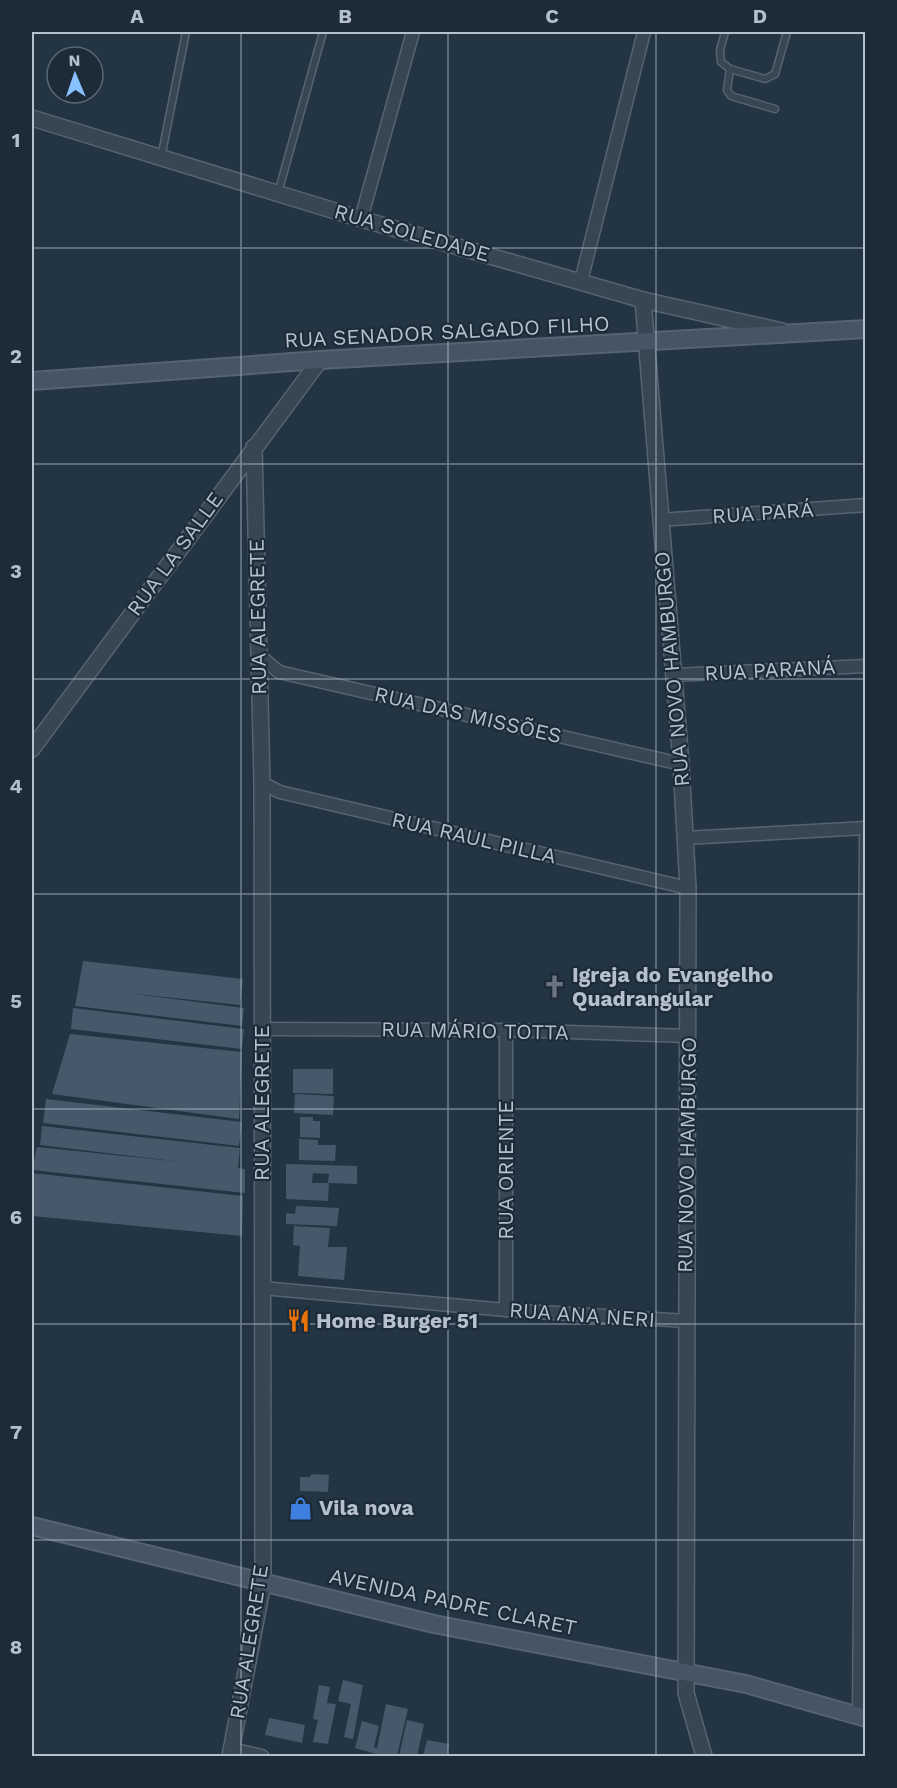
<svg xmlns="http://www.w3.org/2000/svg" width="897" height="1788" viewBox="0 0 897 1788" font-family="'Work Sans',sans-serif">
	<style>
		.building { fill: #47586a; fill-rule: evenodd }
		.lines { fill: none; stroke-linecap: round; stroke-linejoin: round }
		.service-casing { stroke: #566370; stroke-width: 9 }
		.minor-casing { stroke: #566370; stroke-width: 15 }
		.tertiary-casing { stroke: #566370; stroke-width: 18 }
		.secondary-casing { stroke: #566370; stroke-width: 20 }
		.service { stroke: #384653; stroke-width: 6 }
		.minor { stroke: #384653; stroke-width: 12 }
		.tertiary { stroke: #384653; stroke-width: 15 }
		.secondary { stroke: #455566; stroke-width: 16 }
		.grid { fill: none; stroke: #b5c0cd; stroke-width: 1.5; stroke-opacity: 0.55 }
		.labels { text-anchor: middle; stroke-width: 4.5; stroke-linejoin: round; paint-order: stroke }
		.street-label { font-size: 21px; fill: #b5c0cd; stroke: #1d2b38 }
		.poi-label { font-size: 21px; font-weight: bold; fill: #b5c0cd; stroke: #1d2b38; text-anchor: start }
		.neatline { fill: none; stroke: #b5c0cd; stroke-width: 2 }
		.grid-label { font-size: 20px; text-anchor: middle; font-weight: bold; fill: #b5c0cd }
	</style>
	<rect width="100%" height="100%" fill="#233443"/>
	<g class="building">
		<path d="M83,961L243,979L240,1005L127,993L244,1008L242,1026L75,1006Z"/>
		<path d="M73,1008L244,1029L242,1049L71,1029Z"/>
		<path d="M70,1034L242,1052L239,1119L52,1094Z"/>
		<path d="M293,1069H333V1094L293,1093Z"/>
		<path d="M295,1094L334,1096L333,1115L294,1113Z"/>
		<path d="M46,1099L242,1122L239,1146L43,1123Z"/>
		<path d="M300,1117H313V1121H320V1138L300,1137Z"/>
		<path d="M42,1126L240,1148L238,1168L245,1169V1193L32,1170L37,1147L182,1162L40,1145Z"/>
		<path d="M299,1139L318,1140V1145H336L335,1161L299,1160Z"/>
		<path d="M286,1164L357,1166V1184L329,1183L328,1201L286,1199ZM313,1173L329,1174L328,1183H312Z"/>
		<path d="M32,1173L243,1196L242,1236L32,1216Z"/>
		<path d="M296,1206L339,1208L337,1226L286,1224V1213L295,1214Z"/>
		<path d="M294,1226L330,1228L328,1247H347L344,1280L298,1276L300,1246L293,1245Z"/>
		<path d="M311,1474L329,1475L328,1492L300,1491V1477H310Z"/>
		<path d="M343,1680L363,1685L353,1739L344,1737L351,1704L338,1701Z"/>
		<path d="M319,1685L330,1687L327,1703L336,1704L328,1744L313,1742L318,1720L313,1719Z"/>
		<path d="M386,1704L408,1709L397,1756H376V1754L355,1748L362,1721L379,1726L374,1747L377,1748Z"/>
		<path d="M269,1718L305,1725L302,1743L265,1735Z"/>
		<path d="M407,1720L424,1724L417,1756H399Z"/>
		<path d="M427,1740L449,1744L447,1756H423Z"/>
	</g>
	<g class="lines">
		<defs>
			<g id="service">
				<path d="M725,32L720,50L721,62L730,69L765,79L775,74L787,32"/>
				<path d="M730,69L727,90L731,96L775,109"/>
				<path d="M161,158L186,32"/>
				<path d="M278,193L323,32"/>
			</g>
			<g id="minor">
				<path d="M361,219L413,32"/>
				<path d="M581,281L644,32"/>
				<path d="M660,520L866,505"/>
				<path d="M260,656L279,672L681,764"/>
				<path d="M674,675L866,666"/>
				<path d="M262,783L280,792L688,888"/>
				<path d="M685,838L866,828"/>
				<path d="M261,1029L506,1030L688,1036"/>
				<path d="M506,1030V1310"/>
				<path d="M262,1288L506,1310L687,1321"/>
				<path d="M859,1715L866,836"/>
				<path d="M231,1749L262,1756"/>
			</g>
			<g id="tertiary">
				<path d="M32,118L361,219L643,300L782,331"/>
				<path d="M643,300L681,764L688,888L686,1693L704,1756"/>
				<path d="M32,749L320,360"/>
				<path d="M230,1756L263,1583L262,783L254,447"/>
			</g>
			<g id="secondary">
				<path d="M32,381L320,360L866,329"/>
				<path d="M32,1526L434,1624L746,1684L866,1718"/>
			</g>
		</defs>
		<use href="#service" class="service-casing"/>
		<use href="#minor" class="minor-casing"/>
		<use href="#tertiary" class="tertiary-casing"/>
		<use href="#secondary" class="secondary-casing"/>
		<use href="#service" class="service"/>
		<use href="#minor" class="minor"/>
		<use href="#tertiary" class="tertiary"/>
		<use href="#secondary" class="secondary"/>
	</g>
	<path class="grid" d="M241,32V1756M448,32V1756M656,32V1756M32,248H866M32,464H866M32,679H866M32,894H866M32,1109H866M32,1324H866M32,1540H866"/>
	<defs>
		<symbol id="church-bare" viewBox="-9 -9 18 18"><path d="M-1.2-6h2.4v3.5h3.3v2.4h-3.3V6h-2.4V-.1h-3.3v-2.4h3.3Z" fill="#6b7280" stroke="#1d2b38" stroke-width="2.5" paint-order="stroke"/></symbol>
		<symbol id="restaurant-bare" viewBox="-9 -9 18 18"><path d="M-5-6h1v4h1v-4h1v4h1v-4h1v5L-1.5 .5V6h-2V.5L-5-1ZM5-6V6H3V1.5H1.5Q1.5-4 5-6Z" fill="#e8710a" stroke="#1d2b38" stroke-width="2.5" paint-order="stroke"/></symbol>
		<symbol id="shop-bare" viewBox="-9 -9 18 18"><path d="M-5-2.5h2.3a2.7 3.5 0 0 1 5.4 0H5L5.5 6h-11ZM-1.5-2.5h3a1.5 2.3 0 0 0-3 0Z" fill="#3f7fe0" stroke="#1d2b38" stroke-width="2.5" paint-order="stroke"/></symbol>
	</defs>
	<g fill-rule="evenodd">
		<use href="#church-bare" x="538" y="970" width="33" height="33"/>
		<use href="#restaurant-bare" x="282" y="1304" width="33" height="33"/>
		<use href="#shop-bare" x="284" y="1492" width="33" height="33"/>
	</g>
	<g class="labels">
		<g class="street-label">
			<text transform="translate(412 233) rotate(16)" y="7">RUA SOLEDADE</text>
			<text transform="translate(447 332) rotate(-3)" y="7">RUA SENADOR SALGADO FILHO</text>
			<text transform="translate(763 513) rotate(-4)" y="7">RUA PARÁ</text>
			<text transform="translate(175 554) rotate(-54)" y="7">RUA LA SALLE</text>
			<text transform="translate(258 617) rotate(-91)" y="7">RUA ALEGRETE</text>
			<text transform="translate(672 669) rotate(-95)" y="7">RUA NOVO HAMBURGO</text>
			<text transform="translate(770 670) rotate(-3)" y="7">RUA PARANÁ</text>
			<text transform="translate(468 715) rotate(13)" y="7">RUA DAS MISSÕES</text>
			<text transform="translate(474 838) rotate(13)" y="7">RUA RAUL PILLA</text>
			<text transform="translate(475 1031) rotate(1)" y="7">RUA MÁRIO TOTTA</text>
			<text transform="translate(262 1103) rotate(-90)" y="7">RUA ALEGRETE</text>
			<text transform="translate(687 1155) rotate(-89)" y="7">RUA NOVO HAMBURGO</text>
			<text transform="translate(506 1170) rotate(-90)" y="7">RUA ORIENTE</text>
			<text transform="translate(582 1315) rotate(4)" y="7">RUA ANA NERI</text>
			<text transform="translate(453 1602) rotate(12)" y="7">AVENIDA PADRE CLARET</text>
			<text transform="translate(249 1642) rotate(-81)" y="7">RUA ALEGRETE</text>
		</g>
		<g class="poi-label">
			<text x="572" y="982">Igreja do Evangelho<tspan x="572" dy="24">Quadrangular</tspan></text>
			<text x="316" y="1328">Home Burger 51</text>
			<text x="319" y="1515">Vila nova</text>
		</g>
	</g>
	<rect width="897" height="1788" fill="none" stroke="#1d2b38" stroke-width="66"/>
	<g transform="translate(75 75) rotate(358)"><circle r="28" fill="#1d2b38" stroke="#5a6774" stroke-width="1.5"/>
	<path d="M0-4.5L10 22L0 15L-10 22Z" fill="#88c1ff"/>
	<text y="-9" font-size="16" font-weight="bold" text-anchor="middle" fill="#b5c0cd">N</text>
	</g>
	<rect x="33" y="33" width="831" height="1722" class="neatline"/>
	<g class="grid-label">
		<text x="137" y="23">A</text>
		<text x="345" y="23">B</text>
		<text x="552" y="23">C</text>
		<text x="760" y="23">D</text>
		<text x="16" y="147">1</text>
		<text x="16" y="363">2</text>
		<text x="16" y="578">3</text>
		<text x="16" y="793">4</text>
		<text x="16" y="1008">5</text>
		<text x="16" y="1224">6</text>
		<text x="16" y="1439">7</text>
		<text x="16" y="1654">8</text>
	</g>
</svg>
